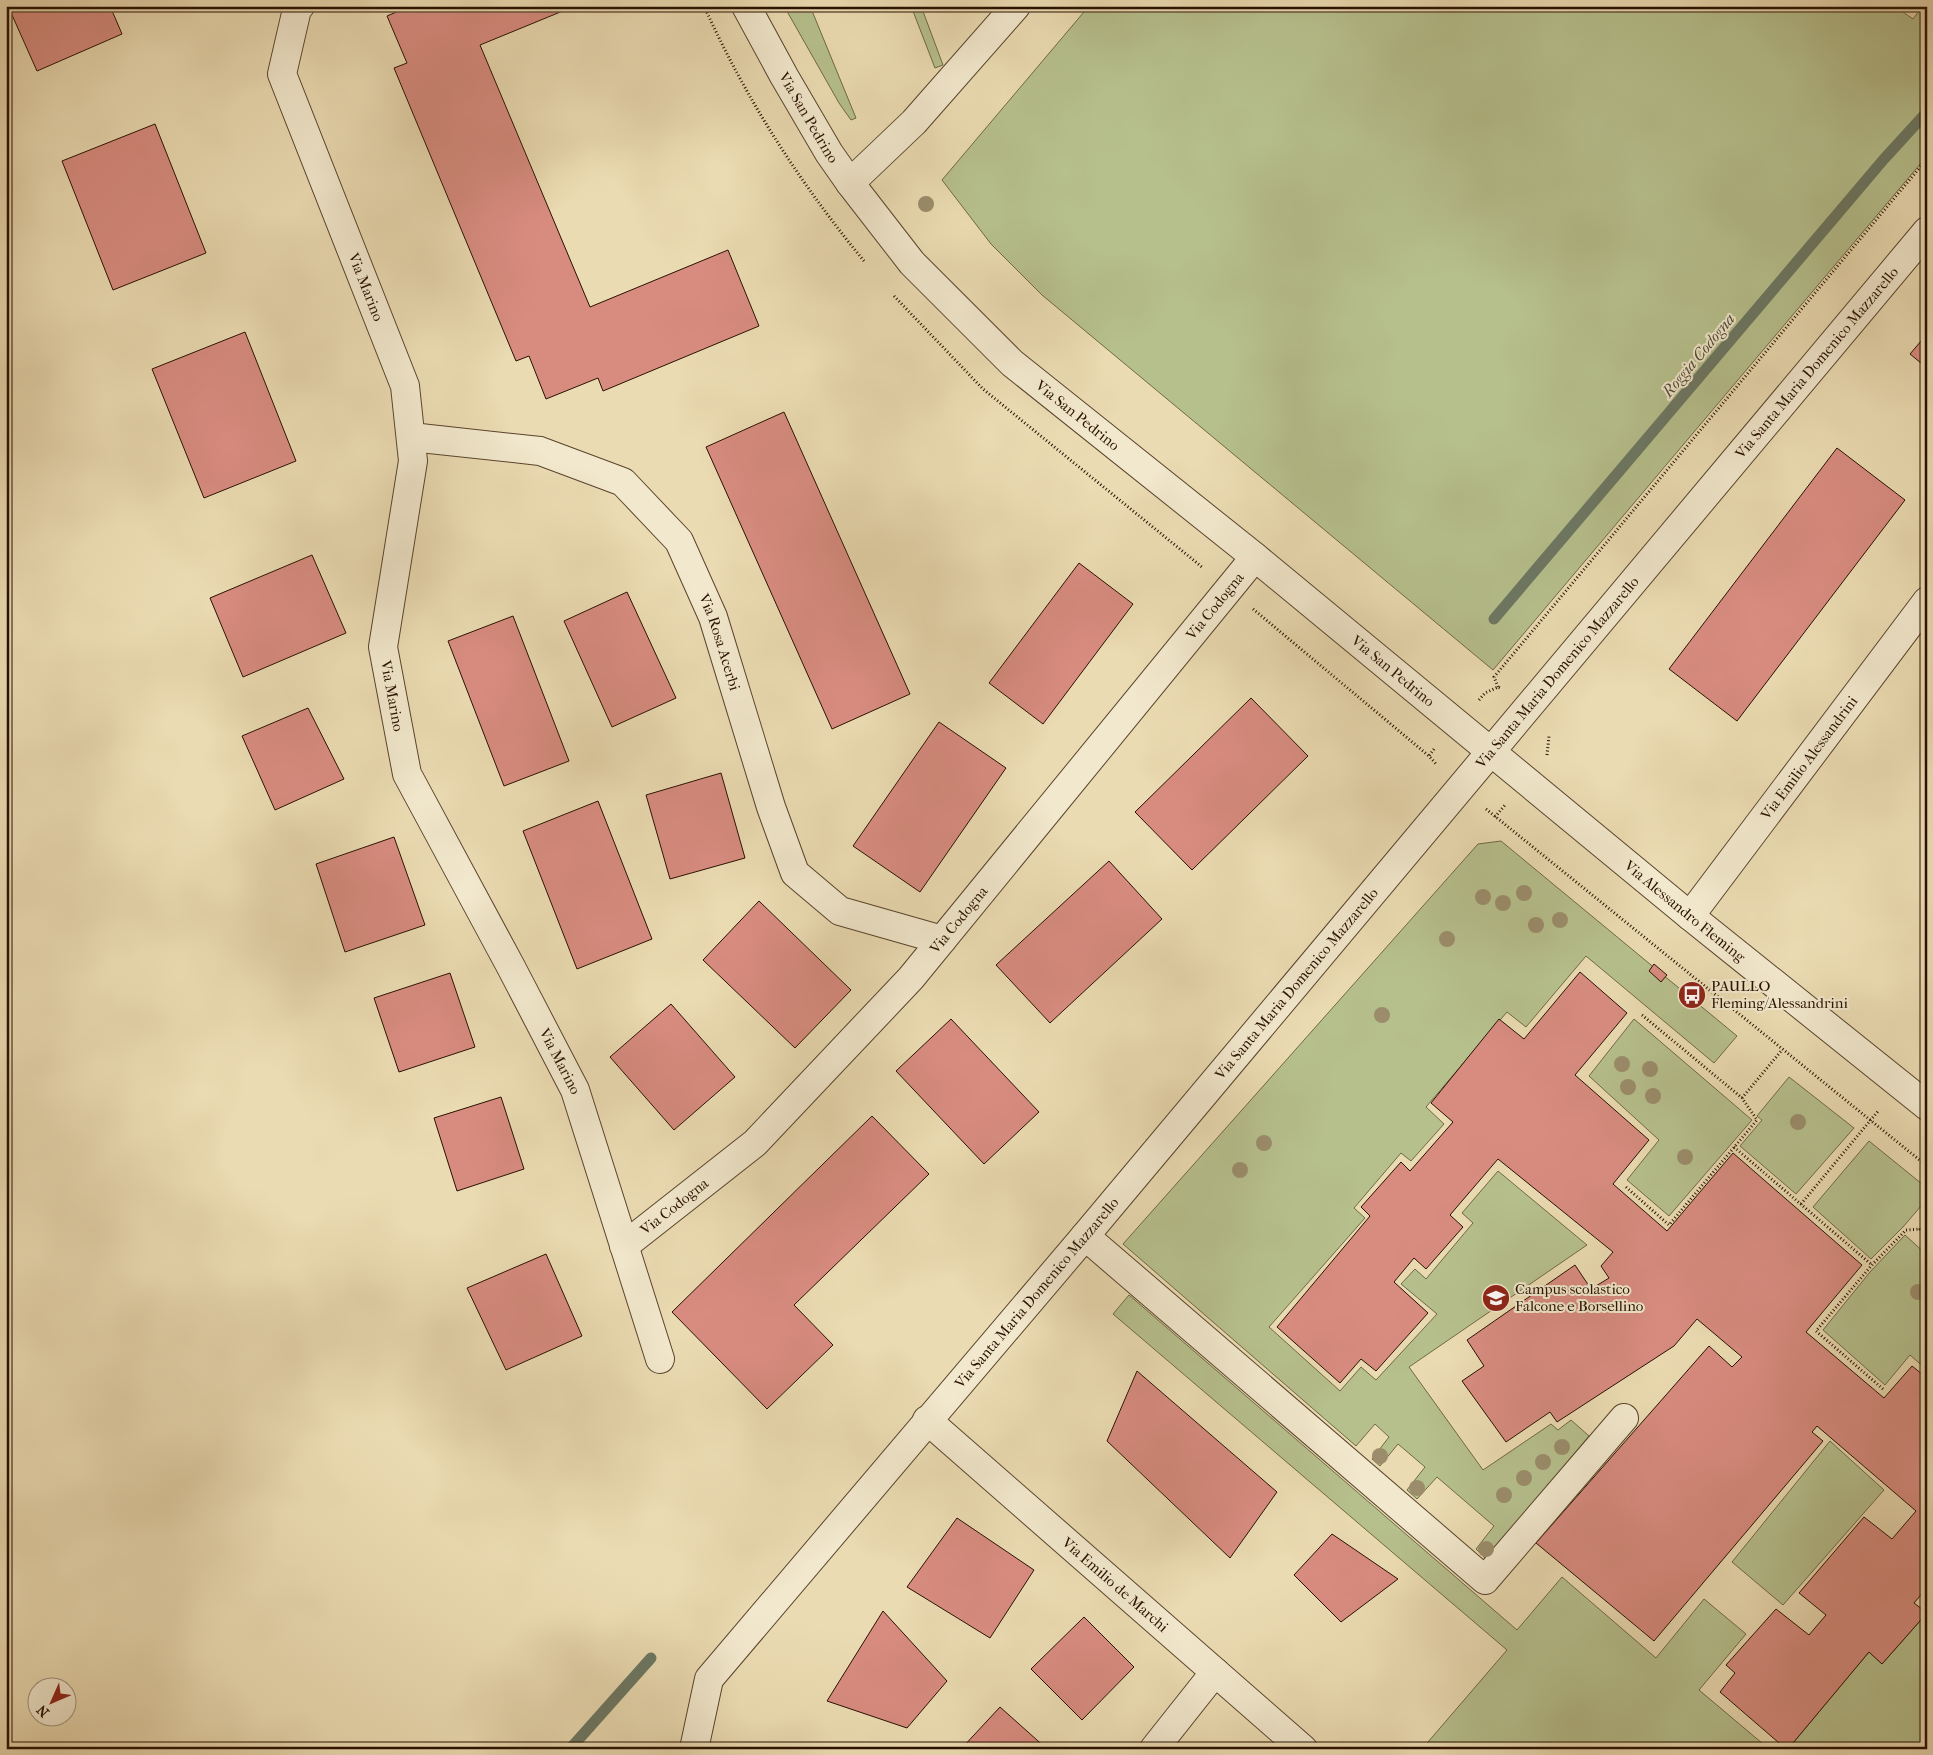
<svg xmlns="http://www.w3.org/2000/svg" width="1933" height="1755" viewBox="0 0 1933 1755" font-family="'IM FELL French Canon',serif">
	<style>
		.green { fill: #b6c08d; stroke: #6f6846 }
		.lines { fill: none; stroke-linecap: round; stroke-linejoin: round }
		.stream { stroke: #6c7864; stroke-width: 11 }
		.building { fill: #d88c80; stroke: #281100 }
		.minor-casing { stroke: #59442c; stroke-width: 30 }
		.path { stroke: #281100; stroke-width: 3; stroke-dasharray: 1 2.5; stroke-linecap: butt }
		.minor { stroke: #f2e8cd; stroke-width: 28 }
		.tree { fill: #9b8d6b }
		.labels { text-anchor: middle; stroke-width: 4; stroke-linejoin: round; paint-order: stroke }
		.street-label { font-size: 15px; fill: #281100; stroke: #f2e8cd }
		.poi-label { font-size: 15px; fill: #281100; stroke: #f2e8cd; text-anchor: start }
		.water-label { font-size: 16px; font-style: italic; fill: #504d3a; stroke: #f2e8cd }
	</style>
	<rect width="100%" height="100%" fill="#ebdbb2"/>
	<filter id="stains"><feTurbulence type="fractalNoise" baseFrequency=".004" numOctaves="4"/><feColorMatrix values="0 0 0 0 .2 0 0 0 0 .09 0 0 0 0 .02 0 0 0 .5 -.17"/></filter>
	<radialGradient id="worn" r=".72"><stop offset=".6" stop-color="#630" stop-opacity="0"/><stop offset="1" stop-color="#630" stop-opacity=".3"/></radialGradient>
	<g class="green">
		<path d="M784,6H810L856,118L851,120L839,103Z"/>
		<path d="M911,6H921L943,65L935,68Z"/>
		<path d="M1089,6H1894L1913,19L1923,6H1927V156L1493,670L1042,295L991,244L942,180Z"/>
		<path d="M1501,841L1737,1036L1714,1063L1586,956L1526,1027L1507,1012L1426,1107L1444,1124L1411,1161L1401,1153L1354,1208L1365,1218L1269,1327L1340,1391L1361,1367L1376,1380L1437,1314L1401,1284L1415,1269L1426,1279L1473,1223L1462,1213L1498,1171L1587,1245L1409,1367L1483,1470L1551,1424L1558,1430L1571,1420L1589,1436L1486,1559L1476,1549L1494,1526L1437,1477L1417,1499L1407,1490L1425,1467L1398,1444L1380,1466L1372,1459L1389,1437L1375,1424L1356,1446L1123,1244L1478,844Z"/>
		<path d="M1634,1019L1752,1120L1669,1216L1627,1180L1659,1140L1589,1076Z"/>
		<path d="M1789,1077L1854,1128L1796,1194L1740,1146L1762,1120L1757,1116Z"/>
		<path d="M1869,1141L1927,1188V1199L1903,1227L1871,1259L1813,1207Z"/>
		<path d="M1905,1235L1927,1255V1370L1910,1355L1885,1385L1823,1330L1870,1272Z"/>
		<path d="M1129,1295L1517,1630L1562,1577L1656,1658L1704,1599L1746,1634L1699,1690L1769,1749H1422L1507,1650L1113,1314Z"/>
		<path d="M1830,1441L1884,1490L1783,1605L1732,1562Z"/>
		<path d="M1927,1613V1749H1788L1869,1652L1882,1664Z"/>
	</g>
	<g class="lines">
		<g class="stream">
			<path d="M1494,619L1884,159L1927,112"/>
			<path d="M570,1749L651,1658"/>
		</g>
	</g>
	<g class="building">
		<path d="M8,6H110L122,34L37,71Z"/>
		<path d="M410,6H575L480,45L590,307L728,250L759,326L603,391L598,378L546,399L529,356L516,361L394,68L407,63L387,16Z"/>
		<path d="M155,124L206,253L113,290L62,161Z"/>
		<path d="M245,332L296,461L204,498L152,369Z"/>
		<path d="M1927,334V368L1910,354Z"/>
		<path d="M784,412L910,694L832,729L706,447Z"/>
		<path d="M1837,448L1905,500L1737,721L1669,669Z"/>
		<path d="M312,555L346,633L243,677L210,598Z"/>
		<path d="M1079,563L1133,604L1043,724L989,683Z"/>
		<path d="M627,592L676,698L612,727L564,621Z"/>
		<path d="M513,616L569,761L504,786L448,641Z"/>
		<path d="M1251,698L1308,756L1192,870L1135,812Z"/>
		<path d="M308,708L344,779L275,810L242,736Z"/>
		<path d="M939,722L1006,768L920,892L853,846Z"/>
		<path d="M721,773L745,858L670,879L646,795Z"/>
		<path d="M598,801L652,939L577,969L523,831Z"/>
		<path d="M394,837L425,925L345,952L316,864Z"/>
		<path d="M1109,861L1162,919L1050,1023L996,965Z"/>
		<path d="M759,901L851,990L795,1048L703,960Z"/>
		<path d="M1654,964L1667,975L1661,982L1649,971Z"/>
		<path d="M1580,972L1627,1013L1575,1075L1649,1140L1613,1184L1667,1231L1733,1153L1862,1265L1806,1332L1884,1398L1912,1366L1927,1378V1588L1914,1603L1927,1613L1882,1664L1869,1652L1788,1749H1786L1720,1692L1735,1673L1726,1665L1776,1609L1809,1635L1826,1615L1799,1593L1864,1517L1892,1539L1916,1511L1817,1426L1812,1432L1823,1441L1654,1641L1536,1543L1709,1346L1732,1367L1742,1357L1697,1319L1674,1346L1557,1422L1550,1412L1506,1442L1462,1381L1484,1366L1467,1340L1575,1265L1591,1289L1609,1278L1601,1266L1613,1252L1498,1159L1450,1215L1463,1227L1426,1269L1414,1258L1394,1282L1428,1313L1376,1371L1361,1359L1340,1383L1277,1327L1370,1216L1361,1207L1401,1162L1410,1171L1453,1122L1431,1103L1499,1019L1524,1039Z"/>
		<path d="M450,973L475,1047L399,1072L374,998Z"/>
		<path d="M671,1004L735,1077L674,1130L610,1057Z"/>
		<path d="M951,1019L1039,1112L984,1164L896,1071Z"/>
		<path d="M501,1097L524,1169L457,1191L434,1118Z"/>
		<path d="M872,1116L929,1174L794,1305L833,1345L767,1409L672,1312Z"/>
		<path d="M546,1254L582,1336L506,1370L467,1288Z"/>
		<path d="M1137,1371L1277,1492L1230,1558L1107,1441Z"/>
		<path d="M957,1518L1034,1570L990,1638L907,1587Z"/>
		<path d="M1332,1534L1398,1579L1341,1622L1294,1575Z"/>
		<path d="M883,1611L947,1681L907,1728L827,1701Z"/>
		<path d="M1084,1617L1134,1667L1082,1720L1031,1669Z"/>
		<path d="M1000,1707L1047,1749H961Z"/>
	</g>
	<g class="lines">
		<defs>
			<g id="minor">
				<path id="s1" d="M300,6L297,9L282,74L405,386L413,461L383,647L407,774L511,967L575,1090L660,1359"/>
				<path id="s2" d="M746,6L784,76L829,153L850,183L912,263L1012,363L1255,557L1690,916L1927,1106"/>
				<path d="M850,183L914,122L1016,6"/>
				<path id="s3" d="M411,437L540,451L623,482L679,541L713,617L771,807L795,873L840,911L942,940"/>
				<path id="s4" d="M1690,916L1927,601"/>
				<path d="M1085,1236L1485,1580L1624,1418"/>
				<path id="s5" d="M624,1246L755,1143L911,978L1255,557"/>
				<path id="s6" d="M927,1420L1303,1749"/>
				<path id="s7" d="M694,1749L709,1679L1085,1236L1927,231"/>
				<path d="M1154,1749L1215,1672"/>
			</g>
		</defs>
		<use href="#minor" class="minor-casing"/>
		<g class="path">
			<path d="M704,6C746,99 799,182 864,261"/>
			<path d="M894,296L983,389L1202,567"/>
			<path d="M1253,609L1429,756"/>
			<path d="M1498,687L1494,677L1927,159"/>
			<path d="M1479,700L1485,693L1498,687L1500,688"/>
			<path d="M1434,749L1429,756L1437,765"/>
			<path d="M1547,755L1549,736"/>
			<path d="M1486,809L1927,1166"/>
			<path d="M1495,817L1505,805"/>
			<path d="M1742,1098L1782,1050"/>
			<path d="M1734,1147L1872,1265"/>
			<path d="M1626,1187L1669,1225L1757,1120L1742,1098L1642,1015"/>
			<path d="M1801,1204L1879,1110"/>
			<path d="M1927,1221L1920,1229L1927,1236"/>
			<path d="M1883,1389L1816,1331L1872,1265L1906,1230L1920,1229"/>
		</g>
		<use href="#minor" class="minor"/>
	</g>
	<g class="tree">
		<circle cx="926" cy="204" r="8"/>
		<circle cx="1524" cy="893" r="8"/>
		<circle cx="1483" cy="897" r="8"/>
		<circle cx="1503" cy="903" r="8"/>
		<circle cx="1560" cy="920" r="8"/>
		<circle cx="1536" cy="925" r="8"/>
		<circle cx="1447" cy="939" r="8"/>
		<circle cx="1382" cy="1015" r="8"/>
		<circle cx="1622" cy="1064" r="8"/>
		<circle cx="1650" cy="1069" r="8"/>
		<circle cx="1628" cy="1087" r="8"/>
		<circle cx="1653" cy="1096" r="8"/>
		<circle cx="1798" cy="1122" r="8"/>
		<circle cx="1264" cy="1143" r="8"/>
		<circle cx="1685" cy="1157" r="8"/>
		<circle cx="1240" cy="1170" r="8"/>
		<circle cx="1918" cy="1292" r="8"/>
		<circle cx="1562" cy="1447" r="8"/>
		<circle cx="1380" cy="1456" r="8"/>
		<circle cx="1543" cy="1462" r="8"/>
		<circle cx="1524" cy="1478" r="8"/>
		<circle cx="1417" cy="1488" r="8"/>
		<circle cx="1504" cy="1495" r="8"/>
		<circle cx="1486" cy="1549" r="8"/>
	</g>
	<defs>
		<symbol id="bus-disc" viewBox="-11 -11 22 22"><circle r="9.5" fill="#8f2418" stroke="#f2e8cd"/><path d="M-5-6H5V4H4V6H2V4H-2V6H-4V4H-5ZM-3.5-4V0h7V-4ZM-3.5 1.2v1.5H-2V1.2ZM2 1.2v1.5H3.5V1.2Z" fill="#fff"/></symbol>
		<symbol id="school-disc" viewBox="-11 -11 22 22"><circle r="9.5" fill="#8f2418" stroke="#f2e8cd"/><path d="M0-5L7-2L0 1L-7-2ZM-4 1L0 2.5L4 1V4Q0 6-4 4Z" fill="#fff"/></symbol>
	</defs>
	<g fill-rule="evenodd">
		<use href="#bus-disc" x="1676" y="979" width="32" height="32"/>
		<use href="#school-disc" x="1480" y="1282" width="32" height="32"/>
	</g>
	<g class="labels">
		<g class="street-label">
			<text dy="5" stroke="none"><textPath href="#s2" startOffset="128">Via San Pedrino</textPath></text>
			<text dy="5" stroke="none"><textPath href="#s1" startOffset="300">Via Marino</textPath></text>
			<text dy="5" stroke="none"><textPath href="#s7" startOffset="1792">Via Santa Maria Domenico Mazzarello</textPath></text>
			<text dy="5" stroke="none"><textPath href="#s2" startOffset="532">Via San Pedrino</textPath></text>
			<text dy="5" stroke="none"><textPath href="#s5" startOffset="874">Via Codogna</textPath></text>
			<text dy="5" stroke="none"><textPath href="#s3" startOffset="409">Via Rosa Acerbi</textPath></text>
			<text dy="5" stroke="none"><textPath href="#s2" startOffset="938">Via San Pedrino</textPath></text>
			<text dy="5" stroke="none"><textPath href="#s7" startOffset="1388">Via Santa Maria Domenico Mazzarello</textPath></text>
			<text dy="5" stroke="none"><textPath href="#s1" startOffset="720">Via Marino</textPath></text>
			<text dy="5" stroke="none"><textPath href="#s4" startOffset="198">Via Emilio Alessandrini</textPath></text>
			<text dy="5" stroke="none"><textPath href="#s2" startOffset="1316">Via Alessandro Fleming</textPath></text>
			<text dy="5" stroke="none"><textPath href="#s5" startOffset="469">Via Codogna</textPath></text>
			<text dy="5" stroke="none"><textPath href="#s7" startOffset="982">Via Santa Maria Domenico Mazzarello</textPath></text>
			<text dy="5" stroke="none"><textPath href="#s1" startOffset="1125">Via Marino</textPath></text>
			<text dy="5" stroke="none"><textPath href="#s5" startOffset="64">Via Codogna</textPath></text>
			<text dy="5" stroke="none"><textPath href="#s7" startOffset="578">Via Santa Maria Domenico Mazzarello</textPath></text>
			<text dy="5" stroke="none"><textPath href="#s6" startOffset="250">Via Emilio de Marchi</textPath></text>
		</g>
		<g class="poi-label">
			<text x="1711" y="991">PAULLO<tspan x="1711" dy="17">Fleming/Alessandrini</tspan></text>
			<text x="1515" y="1294">Campus scolastico<tspan x="1515" dy="17">Falcone e Borsellino</tspan></text>
		</g>
		<g class="water-label">
			<text transform="translate(1698 355) rotate(-50)" y="6">Roggia Codogna</text>
		</g>
	</g>
	<rect width="1933" height="1755" fill="none" stroke="#ebdbb2" stroke-width="25"/>
	<rect x="8" y="8" width="1918" height="1740" fill="none" stroke="#281100" stroke-width="2.5"/>
	<rect x="12" y="12" width="1908" height="1730" fill="none" stroke="#281100"/>
	<g transform="translate(52 1702) rotate(225)"><circle r="24" fill="#f2e8cd" stroke="#a1927b"/>
	<path d="M0-4L9 19L0 12L-9 19Z" fill="#8f2418"/>
	<text y="-8" font-size="14" font-weight="bold" text-anchor="middle" fill="#281100">N</text>
	</g>
	<rect width="100%" height="100%" filter="url(#stains)"/>
	<rect width="100%" height="100%" fill="url(#worn)"/>
</svg>
